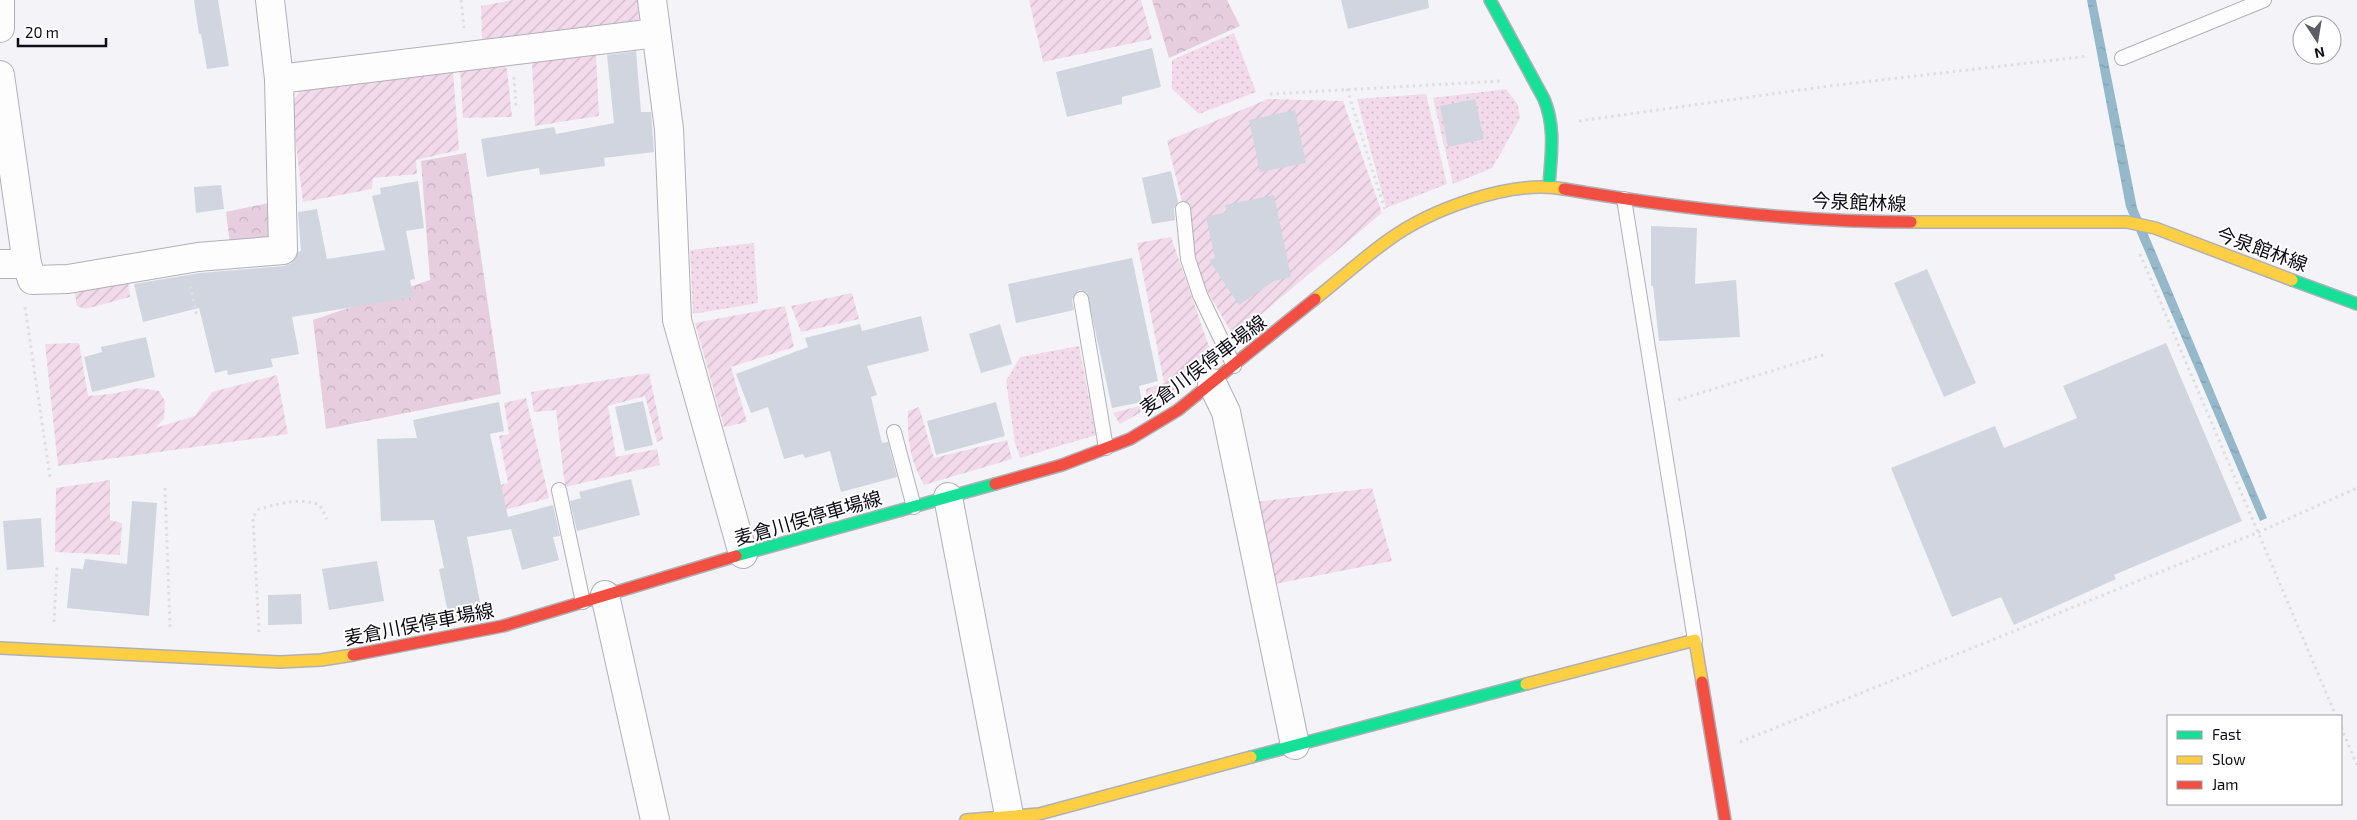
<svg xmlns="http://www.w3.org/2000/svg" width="2357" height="820" viewBox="0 0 2357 820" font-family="'Exo 2','Noto Sans JP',sans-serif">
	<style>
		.grass { fill: url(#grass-dots) }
		.forest { fill: url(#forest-crowns) }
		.garden { fill: url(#garden-furrows) }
		.water { fill: url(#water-ripples) }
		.building { fill: #d0d5df }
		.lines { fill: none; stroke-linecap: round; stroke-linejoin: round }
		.lane-casing { stroke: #b0b0b8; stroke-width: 16 }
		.street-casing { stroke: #b0b0b8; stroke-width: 30 }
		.fast-casing { stroke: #b0b0b8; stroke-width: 14 }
		.slow-casing { stroke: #b0b0b8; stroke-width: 14 }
		.jam-casing { stroke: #b0b0b8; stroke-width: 14 }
		.path { stroke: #dedee0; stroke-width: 3; stroke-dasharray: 2.5 4; stroke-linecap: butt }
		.lane { stroke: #fdfdfe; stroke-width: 14 }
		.street { stroke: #fdfdfe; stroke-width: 28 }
		.fast { stroke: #16e098; stroke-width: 11 }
		.slow { stroke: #ffcf43; stroke-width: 11 }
		.jam { stroke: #f24e42; stroke-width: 11 }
		.labels { text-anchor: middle; stroke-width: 4; stroke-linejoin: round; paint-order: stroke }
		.street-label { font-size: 19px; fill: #0c0b17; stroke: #fff }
	</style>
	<defs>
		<pattern id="grass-dots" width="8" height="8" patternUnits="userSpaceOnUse" patternTransform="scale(1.25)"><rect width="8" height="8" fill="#f2daeb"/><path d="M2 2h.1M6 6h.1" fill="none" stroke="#cebac9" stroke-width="1.8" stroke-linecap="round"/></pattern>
		<pattern id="forest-crowns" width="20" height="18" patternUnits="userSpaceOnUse" patternTransform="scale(1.25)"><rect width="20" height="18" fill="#e6cedf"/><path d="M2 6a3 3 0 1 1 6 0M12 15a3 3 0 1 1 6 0" fill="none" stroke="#c4b0bf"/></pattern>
		<pattern id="garden-furrows" width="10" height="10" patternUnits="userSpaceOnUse" patternTransform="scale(1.25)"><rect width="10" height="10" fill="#f2daeb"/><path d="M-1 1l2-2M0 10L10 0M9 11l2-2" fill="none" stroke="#cebac9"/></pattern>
		<pattern id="water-ripples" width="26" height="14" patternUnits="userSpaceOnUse" patternTransform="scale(1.25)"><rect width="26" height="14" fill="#95b8ca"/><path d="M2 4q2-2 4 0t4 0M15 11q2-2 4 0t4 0" fill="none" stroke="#7f9dad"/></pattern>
	</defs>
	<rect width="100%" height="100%" fill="#f4f4f8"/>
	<g class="grass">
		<path d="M1234,33L1256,92L1199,114L1172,89V60Z"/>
		<path d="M1506,89L1518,105L1520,118L1501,153L1492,168L1453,184L1433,98Z"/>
		<path d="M1426,94L1447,184L1386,208L1357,99Z"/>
		<path d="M754,243L758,303L693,314L690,250Z"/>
		<path d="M1079,346L1096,435L1020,458L1015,443L1006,381L1020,357Z"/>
	</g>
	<g class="forest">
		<path d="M1152,0H1227L1240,26L1169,58Z"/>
		<path d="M466,153L501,394L326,429L313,320L430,280L421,161Z"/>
		<path d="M273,202L277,239L230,244L226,212Z"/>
	</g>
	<g class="garden">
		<path d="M512,0H637L639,20L482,42L481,6Z"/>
		<path d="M1029,0H1141L1152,39L1043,62Z"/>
		<path d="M596,54L599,116L535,126L532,63Z"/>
		<path d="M501,64L507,69L512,117L463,118L460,68Z"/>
		<path d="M453,70L459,150L416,160L417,174L373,178L372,189L303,202L291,104L302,88Z"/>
		<path d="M1268,99L1343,101L1382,213L1234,337L1202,282L1167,141Z"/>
		<path d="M1171,237L1214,361L1168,397L1120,424L1113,413L1147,404L1146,389L1164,383L1137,243Z"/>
		<path d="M128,279L130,297L85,309L77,306L74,288Z"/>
		<path d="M852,293L859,319L801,332L791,306Z"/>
		<path d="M785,306L794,347L731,367L747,422L724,427L695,323Z"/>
		<path d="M79,343L88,396L111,394L139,388L159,391L165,401L164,419L155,428L195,416L212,392L277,375L288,434L58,466L45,344Z"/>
		<path d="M649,373L663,439L657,442L645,396L608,406L616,457L657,449L660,465L565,487L556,410L534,412L531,392Z"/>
		<path d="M526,398L549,498L489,514L484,489L508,483L499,436L509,434L504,403Z"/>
		<path d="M919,407L934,458L1007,440L1012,459L924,485C910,460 907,440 908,411Z"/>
		<path d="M110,480V520L122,523L120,555L55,552L56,488Z"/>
		<path d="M1372,488L1392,561L1275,584L1256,502Z"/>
	</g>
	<path class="water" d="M2087,0H2096L2137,208L2267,518L2260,521L2126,207Z"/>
	<g class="building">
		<path d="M194,0H218L229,66L207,69L201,34H199Z"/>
		<path d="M1341,0H1428L1429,8L1348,29Z"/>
		<path d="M1152,48L1161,87L1122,97V104L1067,117L1056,72Z"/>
		<path d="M636,51L641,112H651L654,152L604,158L605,166L540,175L539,168L487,177L481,139L554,127L556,134L614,123L607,55Z"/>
		<path d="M1475,99L1484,139L1448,147L1440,106Z"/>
		<path d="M1295,110L1306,163L1260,172L1249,120Z"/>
		<path d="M1171,171L1178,202L1174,209L1175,220L1152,224L1142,178Z"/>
		<path d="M418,181L424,228L406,231L415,279L410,280L414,297L292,317L299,354L271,359L273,367L228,375L227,370L215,373L199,308L143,322L134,284L200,273L284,266L292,263L298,252L301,251L298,212L317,209L327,259L385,250L372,196L381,194L380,188Z"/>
		<path d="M221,185L224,209L196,213L194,187Z"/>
		<path d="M1274,195L1291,277L1274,281L1239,305L1209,260L1215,258L1206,217L1227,212L1225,205Z"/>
		<path d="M1651,226L1697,228L1695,284L1736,280L1740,337L1659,341L1653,286H1651Z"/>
		<path d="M1132,258L1158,381L1139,386L1142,402L1112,408L1087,293L1080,290L1075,293L1072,300L1074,310L1016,323L1008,284Z"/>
		<path d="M1927,269L1976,383L1944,397L1894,283Z"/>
		<path d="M921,316L929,351L867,366L877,395L871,397L882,443L888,442L897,477L841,492L830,451L805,458L803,454L784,459L768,407L751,413L736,374L808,347L805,338L860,324L862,331Z"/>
		<path d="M1000,324L1012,364L981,373L969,334Z"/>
		<path d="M146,337L155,377L92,392L84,357L102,352L101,347Z"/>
		<path d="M2166,343L2242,521L2114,575L2116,579L2014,625L2001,597L1952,617L1891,468L1995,426L2004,448L2077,418L2063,386Z"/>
		<path d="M643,401L653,445L625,451L615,407Z"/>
		<path d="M499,402L504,431L490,434L508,517L553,505L560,536L553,537L559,560L522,570L511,529L467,537L482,612L449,618L439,569L444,568L434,520L381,521L377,439L417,438L413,420Z"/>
		<path d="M996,402L1005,436L936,455L927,421Z"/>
		<path d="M631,479L640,515L577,531L570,501L581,498L579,492Z"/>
		<path d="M132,501L157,503L149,616L67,608L71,568L83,569L85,559L127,564Z"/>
		<path d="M41,518L44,567L7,570L3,521Z"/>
		<path d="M377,561L384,601L329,610L322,569Z"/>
		<path d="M301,594L302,624L268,625V595Z"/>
	</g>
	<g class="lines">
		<defs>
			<g id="lane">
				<path d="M2122,58L2264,0"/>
				<path d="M1624,199L1695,640"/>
				<path d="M1183,209L1188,259L1200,295L1234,366"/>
				<path d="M1081,299L1106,448"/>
				<path d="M894,432L914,507"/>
				<path d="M559,490L583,602"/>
			</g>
			<g id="street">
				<path d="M270,0L279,79L656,33"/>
				<path d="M652,0L669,129L677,320L743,554"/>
				<path d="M0,28V0"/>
				<path d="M0,75L27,264H0"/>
				<path d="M27,264L32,280L68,279L198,257L283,250L279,79"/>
				<path d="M1212,383L1226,412L1295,745"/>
				<path d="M948,497L1009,815"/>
				<path d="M605,595L655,820"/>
			</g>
			<g id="fast">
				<path d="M1490,0L1544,99C1556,128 1551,155 1549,186"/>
				<path d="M2292,280L2357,304"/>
				<path d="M736,556L995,484"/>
				<path d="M1251,757L1526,684"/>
			</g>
			<g id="slow">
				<path d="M1911,222H2127L2155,228L2292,280"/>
				<path d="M1315,299C1339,280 1362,259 1387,241C1429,210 1511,179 1564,189"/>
				<path d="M0,648L280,662L321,660L353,655"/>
				<path d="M1526,684L1695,640L1702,682"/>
				<path d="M966,820L1039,814L1251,757"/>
			</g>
			<g id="jam">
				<path d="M1564,189C1676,208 1797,222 1911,222"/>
				<path d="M995,484L1062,465L1130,439L1178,410L1315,299"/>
				<path d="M353,655L503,626L736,556"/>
				<path d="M1702,682L1725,820"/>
			</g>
		</defs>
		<use href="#lane" class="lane-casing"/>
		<use href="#street" class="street-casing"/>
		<use href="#fast" class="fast-casing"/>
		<use href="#slow" class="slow-casing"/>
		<use href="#jam" class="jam-casing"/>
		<g class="path">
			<path d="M461,0L464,28"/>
			<path d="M514,77L516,107"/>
			<path d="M1347,89L1385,210"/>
			<path d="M1270,94L1501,81"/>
			<path d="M1579,121L1829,86L2088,56"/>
			<path d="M2140,254L2336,716"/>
			<path d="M190,286L197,317"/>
			<path d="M25,307L50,477"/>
			<path d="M1678,400L1826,354"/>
			<path d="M165,488L170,627"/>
			<path d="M54,622L57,565"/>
			<path d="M259,632L253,517L259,509C279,504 299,497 320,505L327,519"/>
			<path d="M2341,727L2357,765"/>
			<path d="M1740,742L2259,532L2357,488"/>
		</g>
		<use href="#lane" class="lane"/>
		<use href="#street" class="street"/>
		<use href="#fast" class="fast"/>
		<use href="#slow" class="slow"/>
		<use href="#jam" class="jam"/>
	</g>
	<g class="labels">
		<g class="street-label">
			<text transform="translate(1859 202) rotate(2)" y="7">今泉館林線</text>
			<text transform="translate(2262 249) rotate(20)" y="7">今泉館林線</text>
			<text transform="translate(1203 365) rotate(-37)" y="7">麦倉川俣停車場線</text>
			<text transform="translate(808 518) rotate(-16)" y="7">麦倉川俣停車場線</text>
			<text transform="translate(419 624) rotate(-11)" y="7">麦倉川俣停車場線</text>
		</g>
	</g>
	<rect x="2167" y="715" width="175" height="90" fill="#ffffff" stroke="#9e9da2"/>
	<rect x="2177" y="731" width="25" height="8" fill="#16e098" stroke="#9e9da2"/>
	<text x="2212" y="740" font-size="15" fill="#0c0b17">Fast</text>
	<rect x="2177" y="756" width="25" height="8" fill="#ffcf43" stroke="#9e9da2"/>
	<text x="2212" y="765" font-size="15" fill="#0c0b17">Slow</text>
	<rect x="2177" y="781" width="25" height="8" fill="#f24e42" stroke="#9e9da2"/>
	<text x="2212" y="790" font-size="15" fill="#0c0b17">Jam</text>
	<g transform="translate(2317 40) rotate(168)"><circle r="24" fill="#ffffff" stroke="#9e9da2"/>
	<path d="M0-4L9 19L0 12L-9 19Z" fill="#5d5d66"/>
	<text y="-8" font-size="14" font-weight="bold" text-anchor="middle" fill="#0c0b17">N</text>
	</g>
	<path d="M18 38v8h88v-8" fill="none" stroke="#0c0b17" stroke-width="2.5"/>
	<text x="25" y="38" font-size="15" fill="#0c0b17" stroke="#ffffff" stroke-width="4" paint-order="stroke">20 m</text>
</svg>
